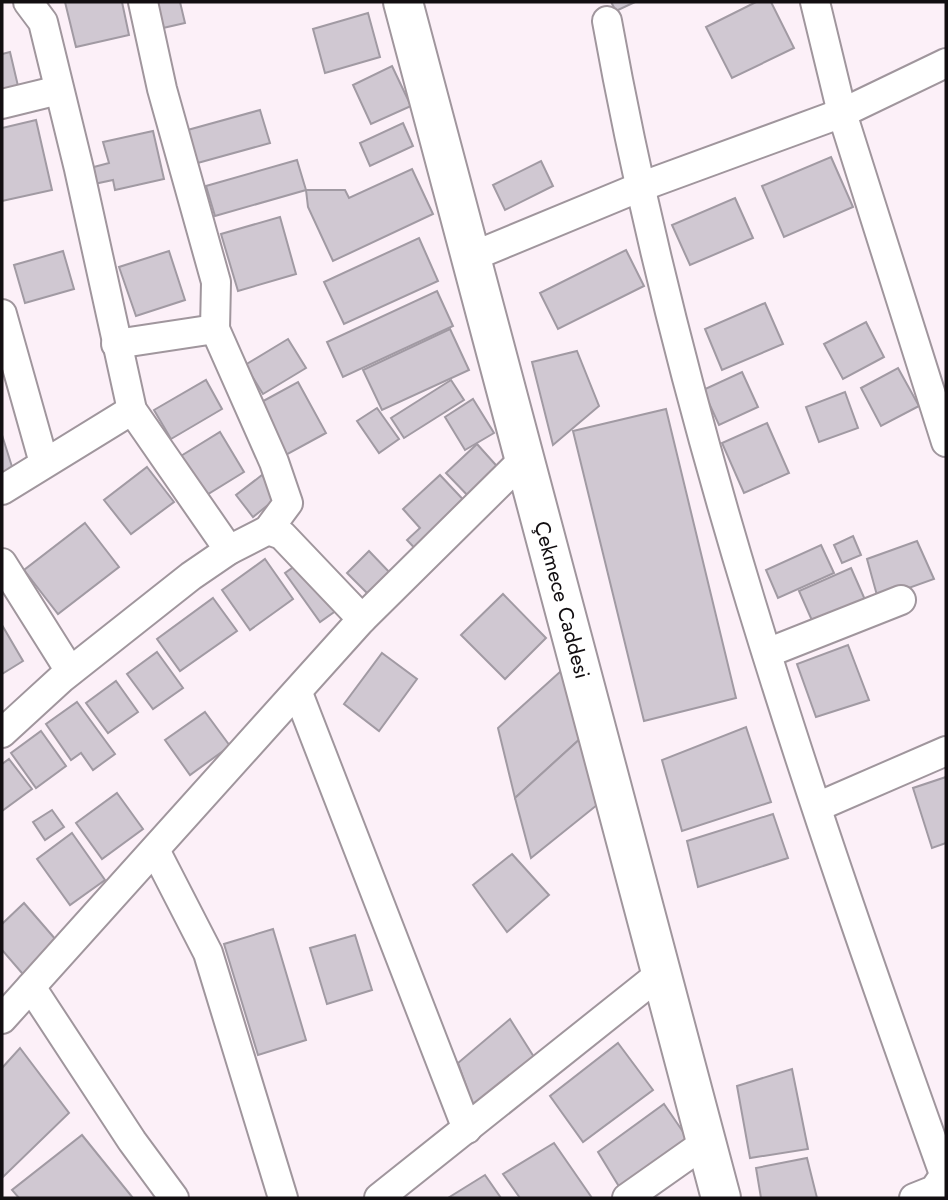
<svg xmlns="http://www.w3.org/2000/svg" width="948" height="1200" viewBox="0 0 948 1200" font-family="Jost,sans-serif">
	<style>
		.building { fill: #d0c8d2; stroke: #a19aa3; stroke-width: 2 }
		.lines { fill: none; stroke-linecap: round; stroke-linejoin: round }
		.minor-casing { stroke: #a0969d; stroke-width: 32 }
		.secondary-casing { stroke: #a0969d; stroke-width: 42 }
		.minor { stroke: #fff; stroke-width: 28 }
		.secondary { stroke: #fff; stroke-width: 38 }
		.labels { text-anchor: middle; stroke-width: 6; stroke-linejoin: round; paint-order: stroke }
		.street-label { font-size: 21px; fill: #120e11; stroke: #fff }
	</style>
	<rect width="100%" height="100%" fill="#fcf0f8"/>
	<g class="building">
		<path d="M65,2H122L129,35L76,47Z"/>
		<path d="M157,2H180L185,23L163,28Z"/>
		<path d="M611,2H635L616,11Z"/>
		<path d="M756,2H771L794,48L732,78L706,27Z"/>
		<path d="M368,13L380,57L325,73L313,29Z"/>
		<path d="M10,52L18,86L2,90V54Z"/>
		<path d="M392,66L411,106L371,124L353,85Z"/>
		<path d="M260,110L270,143L194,164L184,131Z"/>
		<path d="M36,120L52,190L2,201V128Z"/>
		<path d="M403,123L413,146L370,166L360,143Z"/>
		<path d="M153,131L164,179L115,190L113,180L94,184L90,168L109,163L103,142Z"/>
		<path d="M831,157L853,207L784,237L762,186Z"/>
		<path d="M297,160L306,190L215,216L206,186Z"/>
		<path d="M541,161L553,186L505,210L493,185Z"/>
		<path d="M412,169L433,214L333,261L308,207L306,190H345L349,198Z"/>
		<path d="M735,198L753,238L690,265L672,225Z"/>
		<path d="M280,217L296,274L238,291L221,234Z"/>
		<path d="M419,238L438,281L344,324L324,282Z"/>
		<path d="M626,250L644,286L558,329L540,293Z"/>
		<path d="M63,251L74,289L25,303L14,265Z"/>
		<path d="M169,251L185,300L136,316L119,267Z"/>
		<path d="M437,291L453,326L343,377L327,342Z"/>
		<path d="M765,303L783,344L722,370L705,329Z"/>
		<path d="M866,322L884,357L843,379L824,344Z"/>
		<path d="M450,329L469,370L382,410L363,370Z"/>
		<path d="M288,339L306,368L263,394L245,365Z"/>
		<path d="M577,351L599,406L553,445L532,362Z"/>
		<path d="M898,368L919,406L881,426L861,388Z"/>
		<path d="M742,372L758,407L719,425L703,390Z"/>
		<path d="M206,380L222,409L171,439L154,410Z"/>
		<path d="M451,380L464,400L404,438L391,418Z"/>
		<path d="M298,382L326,433L284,456L256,405Z"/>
		<path d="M845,392L858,428L819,442L806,407Z"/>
		<path d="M473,399L494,433L465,450L445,417Z"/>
		<path d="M377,408L399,439L379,453L357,421Z"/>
		<path d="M666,409L736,698L644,721L573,431Z"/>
		<path d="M767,423L789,473L744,493L722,443Z"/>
		<path d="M220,432L244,472L200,499L176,459Z"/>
		<path d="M2,435L14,473L2,477Z"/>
		<path d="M477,444L503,473L473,501L446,473Z"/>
		<path d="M147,467L174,502L131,534L104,500Z"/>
		<path d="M262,475L278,497L253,517L236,495Z"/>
		<path d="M440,475L472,509L422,556L407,540L420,528L403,509Z"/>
		<path d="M85,523L119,567L58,614L24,570Z"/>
		<path d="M853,536L861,555L842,563L834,545Z"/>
		<path d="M917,541L934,579L878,599L867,559Z"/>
		<path d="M821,545L834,573L778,598L766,570Z"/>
		<path d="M369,551L393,576L372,598L347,573Z"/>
		<path d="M265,559L293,599L250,630L222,590Z"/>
		<path d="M302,561L337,610L320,622L285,573Z"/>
		<path d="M851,568L866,602L814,625L799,591Z"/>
		<path d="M503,594L546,638L505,679L461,635Z"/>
		<path d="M213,598L237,631L180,671L157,639Z"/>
		<path d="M2,625L23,661L2,674Z"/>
		<path d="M848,645L869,700L816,717L797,664Z"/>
		<path d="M157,652L183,688L153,709L127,674Z"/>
		<path d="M382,653L417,679L379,731L344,704Z"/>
		<path d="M561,671L582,737L515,798L498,728Z"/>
		<path d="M116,681L138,712L108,733L86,703Z"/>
		<path d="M77,702L115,754L93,770L81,753L71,760L46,724Z"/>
		<path d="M205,712L230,746L190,775L165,740Z"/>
		<path d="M746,727L771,802L682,831L662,760Z"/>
		<path d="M41,731L66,766L36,788L11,753Z"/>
		<path d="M582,737L602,801L531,858L515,798Z"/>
		<path d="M9,759L32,789L2,811V764Z"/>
		<path d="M946,777V843L932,848L913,788Z"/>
		<path d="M117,793L143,829L102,859L76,823Z"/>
		<path d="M52,810L64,827L45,840L33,822Z"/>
		<path d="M773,814L788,858L698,887L687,841Z"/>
		<path d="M72,833L105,880L70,905L37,859Z"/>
		<path d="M512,854L549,895L507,932L473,885Z"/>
		<path d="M24,903L63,948L28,980L2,950V924Z"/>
		<path d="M273,929L306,1040L258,1055L224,944Z"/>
		<path d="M355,935L372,990L327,1004L310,948Z"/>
		<path d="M510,1019L534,1057L473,1105L458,1063Z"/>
		<path d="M618,1043L653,1090L583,1142L550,1096Z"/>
		<path d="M20,1048L69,1113L3,1177L2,1068Z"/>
		<path d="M792,1069L808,1149L750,1158L737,1086Z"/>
		<path d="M664,1104L690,1142L623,1193L598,1152Z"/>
		<path d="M82,1135L133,1198H19L12,1190Z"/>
		<path d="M554,1143L592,1198H520L503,1174Z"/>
		<path d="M807,1158L817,1198H761L756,1168Z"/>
		<path d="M485,1175L501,1198H448Z"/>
	</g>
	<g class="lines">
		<defs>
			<g id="minor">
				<path d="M28,2L43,22L79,169L132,410L229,550"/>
				<path d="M815,2L842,113L946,442"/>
				<path d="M607,21C678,416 809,798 944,1174"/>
				<path d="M2,104L59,90"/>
				<path d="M471,257L640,187L842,113L946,63"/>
				<path d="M2,314L44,463"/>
				<path d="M116,344L215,329"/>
				<path d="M2,490L132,410"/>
				<path d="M268,530L282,535L362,619"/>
				<path d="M2,563L70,671"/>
				<path d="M767,653L901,600"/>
				<path d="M298,693L467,1129"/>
				<path d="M2,733L62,678L191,576L229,550L268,530L288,503L274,462L215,329L216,282L162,89L143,2"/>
				<path d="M817,807L946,751"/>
				<path d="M155,850L208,953L283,1198"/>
				<path d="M31,987L132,1141L174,1198"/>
				<path d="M2,1019L362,619L524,459"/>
				<path d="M379,1198L660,974"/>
				<path d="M627,1198L705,1143"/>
				<path d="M914,1198L934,1190L946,1173"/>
			</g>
			<path id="secondary" d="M403,2L721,1198"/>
		</defs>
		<use href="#minor" class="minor-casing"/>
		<use href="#secondary" class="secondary-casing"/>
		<use href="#minor" class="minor"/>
		<use href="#secondary" class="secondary"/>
	</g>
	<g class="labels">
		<g class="street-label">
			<text transform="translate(562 600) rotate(75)" y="7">Çekmece Caddesi</text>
		</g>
	</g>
	<rect width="948" height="1200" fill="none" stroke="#120e11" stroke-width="7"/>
</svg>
